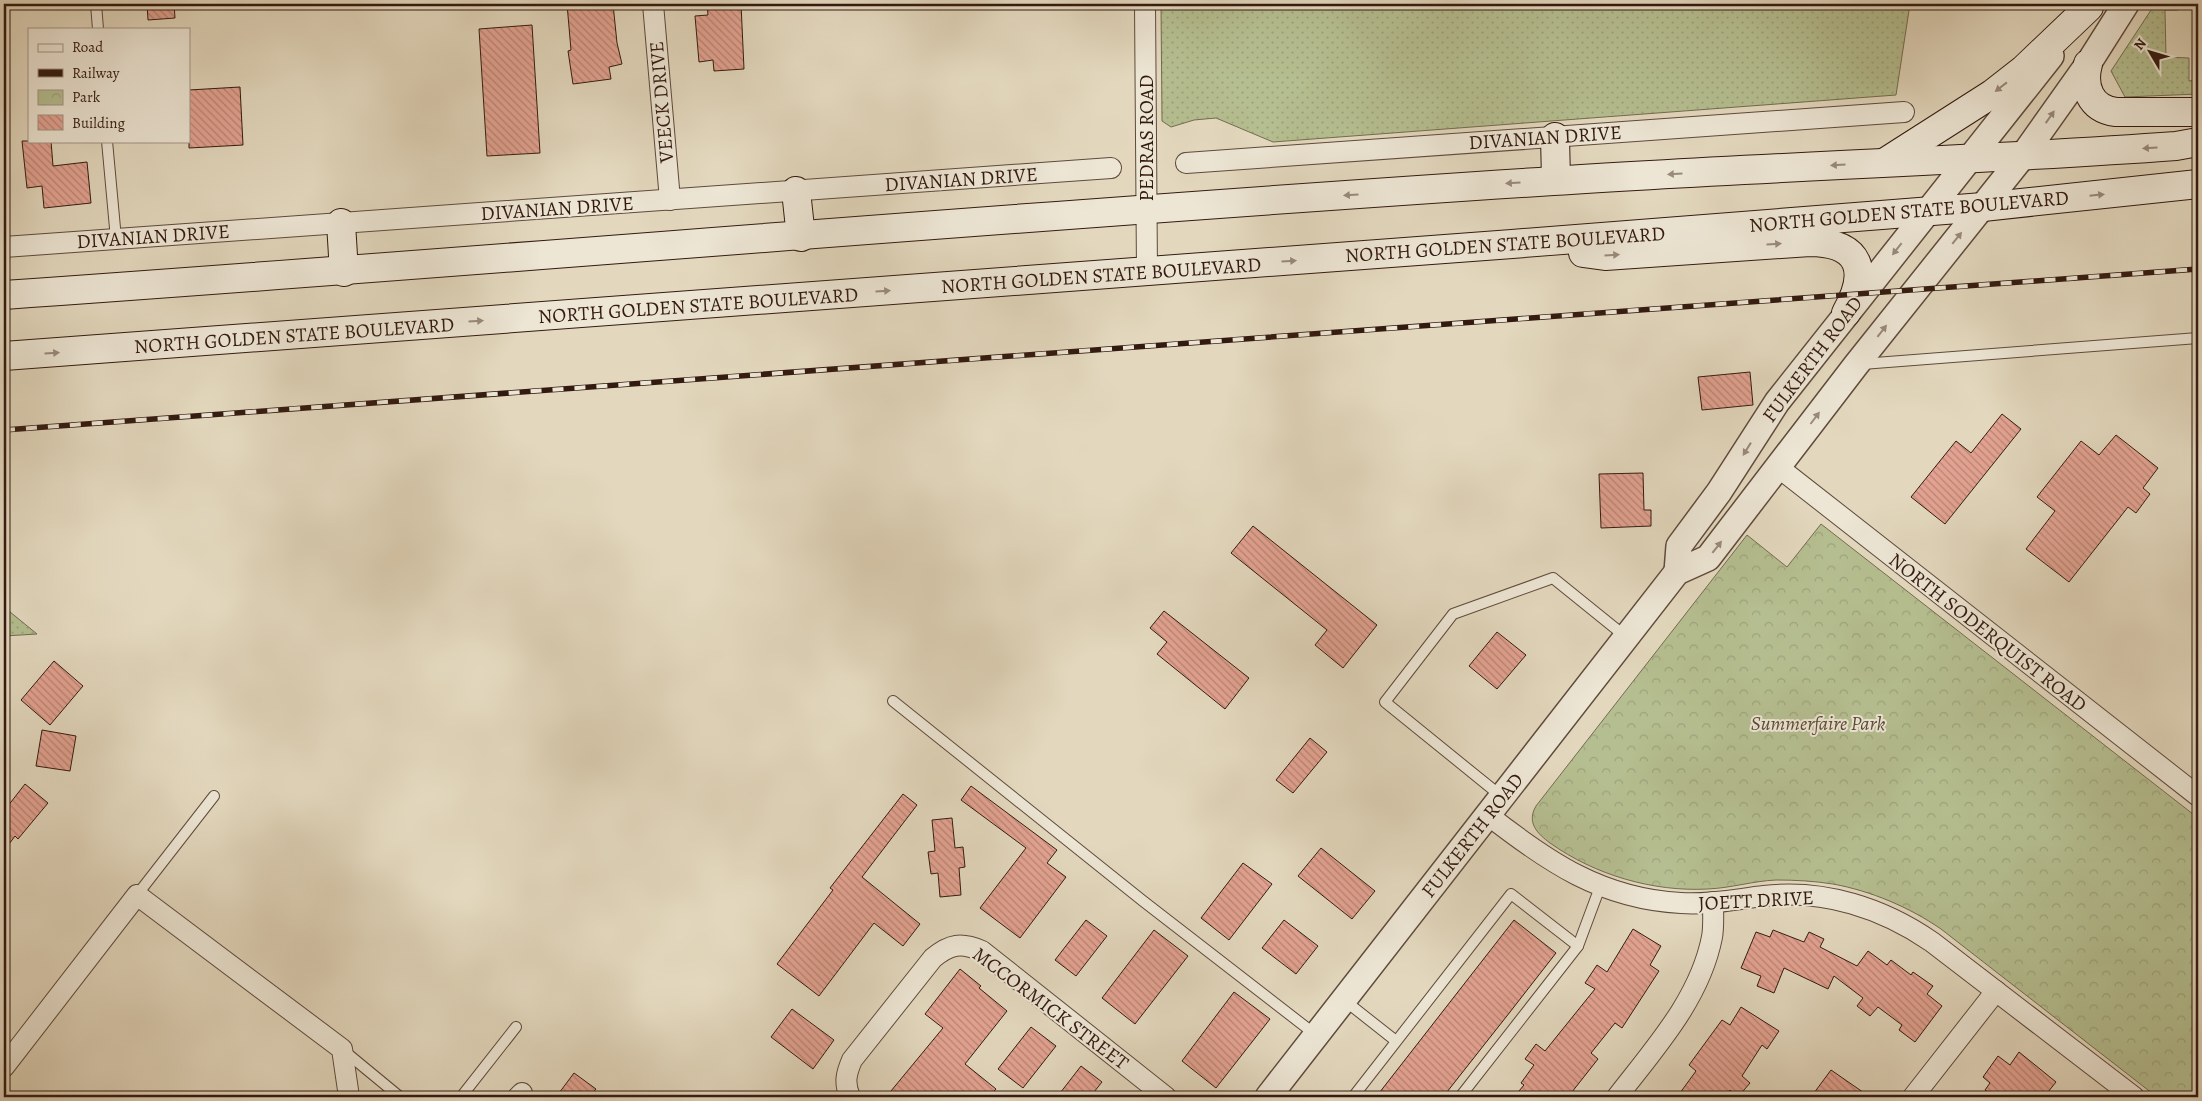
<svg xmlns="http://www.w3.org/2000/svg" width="2202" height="1101" viewBox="0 0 2202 1101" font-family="Alegreya,serif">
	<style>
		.grass { fill: url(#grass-dots); stroke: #746c50 }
		.park { fill: url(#park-crowns); stroke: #746c50 }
		.building { fill: url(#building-back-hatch); stroke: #331a10 }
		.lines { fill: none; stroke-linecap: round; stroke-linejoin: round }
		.service-casing { stroke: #5f4a3c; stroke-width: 12 }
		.minor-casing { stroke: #5f4a3c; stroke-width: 22 }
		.tertiary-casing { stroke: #5f4a3c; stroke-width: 28 }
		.secondary-casing { stroke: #331a10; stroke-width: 30 }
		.service { stroke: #ede6d5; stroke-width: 10 }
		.minor { stroke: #ede6d5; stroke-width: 20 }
		.tertiary { stroke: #ede6d5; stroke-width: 25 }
		.secondary { stroke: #ede6d5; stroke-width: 28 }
		.rail-casing { stroke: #331a10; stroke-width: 5.5 }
		.rail { stroke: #ede6d5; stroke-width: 4; stroke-dasharray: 11; stroke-linecap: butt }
		.oneway { fill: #998a7c }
		.labels { text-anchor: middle; stroke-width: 4; stroke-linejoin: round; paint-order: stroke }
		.street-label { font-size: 20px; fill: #331a10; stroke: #ede6d5 }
		.park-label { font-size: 20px; font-style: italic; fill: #5a4b36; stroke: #ede6d5 }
	</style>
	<defs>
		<pattern id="grass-dots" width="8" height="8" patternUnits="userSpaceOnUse" patternTransform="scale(1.25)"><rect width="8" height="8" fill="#b5be90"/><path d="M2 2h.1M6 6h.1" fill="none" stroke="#9ca37b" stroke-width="1.8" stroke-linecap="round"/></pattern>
		<pattern id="park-crowns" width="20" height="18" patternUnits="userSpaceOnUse" patternTransform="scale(1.25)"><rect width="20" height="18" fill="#b5be90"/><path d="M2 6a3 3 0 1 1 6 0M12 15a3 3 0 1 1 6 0" fill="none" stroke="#9ca37b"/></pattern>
		<pattern id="building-back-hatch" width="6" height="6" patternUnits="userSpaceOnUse" patternTransform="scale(1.25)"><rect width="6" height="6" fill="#e4a392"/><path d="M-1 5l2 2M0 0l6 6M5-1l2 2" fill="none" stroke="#b98476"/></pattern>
	</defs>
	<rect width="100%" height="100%" fill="#e3d8be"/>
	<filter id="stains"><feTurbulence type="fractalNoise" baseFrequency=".004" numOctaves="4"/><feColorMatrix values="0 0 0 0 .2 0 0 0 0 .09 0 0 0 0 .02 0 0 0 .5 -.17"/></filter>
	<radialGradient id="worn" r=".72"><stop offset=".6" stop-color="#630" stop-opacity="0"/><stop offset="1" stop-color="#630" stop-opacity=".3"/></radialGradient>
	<g class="grass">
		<path d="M1161,4H1910L1896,95L1273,142L1216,118L1194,120L1171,127L1162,121Z"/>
		<path d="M2155,4H2183L2178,10H2165L2166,57L2189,58V81L2198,80V94L2125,97L2111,71Z"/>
		<path d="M4,607L37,634L4,636Z"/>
	</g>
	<path class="park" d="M1821,524L2198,818V1097H2157L1941,929C1909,907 1871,891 1833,884C1814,881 1795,880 1776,880C1753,881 1731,888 1708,889C1653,892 1595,875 1550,843C1538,834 1526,823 1536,806L1747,535L1787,567Z"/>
	<g class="building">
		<path d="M147,4H174L175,18L148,20Z"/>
		<path d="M567,4H613L617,43L622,64L609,67L611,79L573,84L568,51L571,50Z"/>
		<path d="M707,4H741L744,69L714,71L713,60L699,62L695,16L708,15Z"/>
		<path d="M532,25L540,153L487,156L479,29Z"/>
		<path d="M240,87L243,145L189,148V90Z"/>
		<path d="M22,141H51L53,166L87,162L91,203L44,208L42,186L27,188Z"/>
		<path d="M1750,372L1753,405L1702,410L1698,377Z"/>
		<path d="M2002,414L2021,429L1945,524L1911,497L1956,441L1971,453Z"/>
		<path d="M2116,435L2158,468L2143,488L2150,494L2136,513L2128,507L2069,582L2026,549L2055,511L2037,497L2081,441L2099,455Z"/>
		<path d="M1643,473L1644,510H1651V526L1601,528L1599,474Z"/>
		<path d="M1253,526L1377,625L1343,668L1315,645L1327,630L1231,553Z"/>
		<path d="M1164,611L1249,678L1225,709L1157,654L1167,642L1150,628Z"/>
		<path d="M1497,632L1526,655L1497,689L1469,666Z"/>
		<path d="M54,661L83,686L50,725L21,700Z"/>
		<path d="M42,730L76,736L70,771L36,766Z"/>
		<path d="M1310,738L1327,752L1293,793L1276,780Z"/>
		<path d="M25,784L48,803L18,839L15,836L4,851V811Z"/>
		<path d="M971,786L1057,850L1047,863L1066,877L1020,938L980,908L1026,848L961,800Z"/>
		<path d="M903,794L917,805L862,877L920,924L903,946L874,923L819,996L777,964L833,890L830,888Z"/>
		<path d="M952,818L955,848L963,847L965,867L959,868L961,895L940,897L938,873L931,874L928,852L935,851L932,820Z"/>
		<path d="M1321,848L1375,891L1352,919L1298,876Z"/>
		<path d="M1243,863L1272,884L1229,940L1201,918Z"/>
		<path d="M1086,920L1107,936L1076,976L1055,960Z"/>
		<path d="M1284,920L1318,946L1296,974L1262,948Z"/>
		<path d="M1514,920L1556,953L1510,1012L1443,1097H1376Z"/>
		<path d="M1633,929L1661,946L1650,965L1659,971L1622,1028L1615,1023L1591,1053L1598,1059L1568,1097H1514L1524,1085L1521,1083L1534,1065L1525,1059L1536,1044L1545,1051L1595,989L1585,983L1597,965L1607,972Z"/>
		<path d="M1154,930L1188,956L1135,1024L1102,998Z"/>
		<path d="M1773,930L1804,942L1809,932L1824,939L1820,947L1857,966L1868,951L1887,965L1891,960L1911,975L1913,972L1933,986L1927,994L1942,1006L1915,1042L1899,1030L1902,1025L1878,1007L1870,1016L1857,1006L1863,998L1834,976L1828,989L1784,968L1774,993L1757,986L1761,976L1741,968L1756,932L1770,937Z"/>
		<path d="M960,969L981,986L979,988L1007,1011L965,1064L996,1089L989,1097H886L943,1028L925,1014Z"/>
		<path d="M1234,992L1270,1019L1216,1088L1182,1061Z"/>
		<path d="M1741,1007L1779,1031L1767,1049L1762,1045L1742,1076L1750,1083L1738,1097L1730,1090L1724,1097H1677L1696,1071L1689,1065L1722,1020L1730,1025Z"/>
		<path d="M792,1009L834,1040L813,1069L771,1037Z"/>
		<path d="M1031,1027L1056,1046L1023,1088L998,1069Z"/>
		<path d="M2019,1052L2056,1082L2044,1097H1996L1985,1090L1990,1083L1983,1077L1998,1056L2010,1065Z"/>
		<path d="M1081,1066L1102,1082L1090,1097H1057Z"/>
		<path d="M1831,1070L1870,1097H1811Z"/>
		<path d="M574,1073L596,1089L589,1097H556Z"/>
	</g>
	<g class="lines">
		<defs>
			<g id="service">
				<path d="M96,4L98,29"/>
				<path d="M107,141L116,239"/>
				<path d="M1862,364L2198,338"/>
				<path d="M893,701L1143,901L1316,1035"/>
				<path d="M1501,796L1385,702L1453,614L1553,578L1626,637"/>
				<path d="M137,895L214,796"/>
				<path d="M1344,1000L1396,1041"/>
				<path d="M343,1050L400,1097"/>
				<path d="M461,1097L516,1027"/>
				<path d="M1353,1097L1511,894L1578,946"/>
				<path d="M1460,1097L1578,946L1600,887"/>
			</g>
			<g id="minor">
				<path d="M653,4L670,200"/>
				<path d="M1145,4L1147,272"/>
				<path d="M1186,163L1904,112"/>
				<path d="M4,247L1111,168"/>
				<path d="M1778,467L2198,796"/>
				<path d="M1488,815C1548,862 1602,899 1681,903C1709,905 1737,899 1764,896C1824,889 1883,908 1932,942L2134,1097"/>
				<path d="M4,1067L137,895L342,1049L349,1097"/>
				<path d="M518,1097L522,1093"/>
				<path d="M850,1097C844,1083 846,1074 852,1060L933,958C950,944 961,942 982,951L1166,1097"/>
				<path d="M1617,1097C1654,1049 1700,999 1712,937C1714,926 1713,914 1713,902"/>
				<path d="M1913,1097L1996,991"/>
			</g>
			<g id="tertiary">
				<path d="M1677,572L1679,546L1719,492L1777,402L2051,56"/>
				<path d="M1268,1097L1677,572L1708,558L1856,365L2022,157L2088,64L2126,4"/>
			</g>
			<g id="secondary">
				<path d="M2088,64C2082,86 2090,109 2116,112H2198"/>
				<path d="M1555,137L1556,180"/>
				<path d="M1887,161L1992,94L2024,69L2089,7"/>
				<path d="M796,191L801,237"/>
				<path d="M341,223L344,272"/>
				<path d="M1583,253L1605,256L1810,242C1862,243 1869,272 1846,313"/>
				<path d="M4,295C520,259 1036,214 1553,181C1761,167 1969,161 2176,146L2198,142"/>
				<path d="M4,356L1512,244L1983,207L2198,184"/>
			</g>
		</defs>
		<use href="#service" class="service-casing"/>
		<use href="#minor" class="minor-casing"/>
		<use href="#tertiary" class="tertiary-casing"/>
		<use href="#secondary" class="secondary-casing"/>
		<use href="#service" class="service"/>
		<use href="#minor" class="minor"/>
		<use href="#tertiary" class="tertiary"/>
		<use href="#secondary" class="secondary"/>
		<defs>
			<path id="rail" d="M4,430L2198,269"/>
		</defs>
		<use href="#rail" class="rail-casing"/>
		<use href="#rail" class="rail"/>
	</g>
	<defs><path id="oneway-solid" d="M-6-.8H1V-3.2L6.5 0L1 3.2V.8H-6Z" transform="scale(1.25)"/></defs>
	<g class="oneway">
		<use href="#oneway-solid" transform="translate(2001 87) rotate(142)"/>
		<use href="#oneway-solid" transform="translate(2050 117) rotate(-55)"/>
		<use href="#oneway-solid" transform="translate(2150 148) rotate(176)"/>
		<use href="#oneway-solid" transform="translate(1838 165) rotate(177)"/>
		<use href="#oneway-solid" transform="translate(1675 174) rotate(177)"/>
		<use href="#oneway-solid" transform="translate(1513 183) rotate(176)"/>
		<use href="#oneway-solid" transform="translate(1351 195) rotate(176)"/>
		<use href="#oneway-solid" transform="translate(2097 195) rotate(-6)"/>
		<use href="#oneway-solid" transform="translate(1957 238) rotate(-51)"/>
		<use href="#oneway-solid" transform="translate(1774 244) rotate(-4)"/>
		<use href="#oneway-solid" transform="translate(1897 249) rotate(128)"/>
		<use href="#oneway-solid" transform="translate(1612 255) rotate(-3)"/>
		<use href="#oneway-solid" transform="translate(1289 261) rotate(-4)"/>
		<use href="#oneway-solid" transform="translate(883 291) rotate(-4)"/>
		<use href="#oneway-solid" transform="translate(476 321) rotate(-4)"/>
		<use href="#oneway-solid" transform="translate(1882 331) rotate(-52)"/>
		<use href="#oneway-solid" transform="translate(52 353) rotate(-4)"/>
		<use href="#oneway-solid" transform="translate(1815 418) rotate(-53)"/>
		<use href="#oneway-solid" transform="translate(1747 449) rotate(122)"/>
		<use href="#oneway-solid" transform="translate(1717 547) rotate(-52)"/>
	</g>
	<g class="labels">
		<g class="street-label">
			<text transform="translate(661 102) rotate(-95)" y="7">VEECK DRIVE</text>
			<text transform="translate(1545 137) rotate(-4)" y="7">DIVANIAN DRIVE</text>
			<text transform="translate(1146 138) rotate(-90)" y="7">PEDRAS ROAD</text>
			<text transform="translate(961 179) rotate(-4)" y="7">DIVANIAN DRIVE</text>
			<text transform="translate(557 208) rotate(-4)" y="7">DIVANIAN DRIVE</text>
			<text transform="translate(1909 211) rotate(-5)" y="7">NORTH GOLDEN STATE BOULEVARD</text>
			<text transform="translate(153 236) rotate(-4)" y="7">DIVANIAN DRIVE</text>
			<text transform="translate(1505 244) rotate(-4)" y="7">NORTH GOLDEN STATE BOULEVARD</text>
			<text transform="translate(1101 275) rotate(-4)" y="7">NORTH GOLDEN STATE BOULEVARD</text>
			<text transform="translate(698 305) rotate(-4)" y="7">NORTH GOLDEN STATE BOULEVARD</text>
			<text transform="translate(294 335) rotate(-4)" y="7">NORTH GOLDEN STATE BOULEVARD</text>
			<text transform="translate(1812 359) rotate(-53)" y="7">FULKERTH ROAD</text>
			<text transform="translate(1988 632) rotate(38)" y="7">NORTH SODERQUIST ROAD</text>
			<text transform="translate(1472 835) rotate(-52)" y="7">FULKERTH ROAD</text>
			<text transform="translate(1756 900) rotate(-3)" y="7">JOETT DRIVE</text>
			<text transform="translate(1051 1008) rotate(37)" y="7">MCCORMICK STREET</text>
		</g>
		<g class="park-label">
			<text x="1818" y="730">Summerfaire Park</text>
		</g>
	</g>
	<rect width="2202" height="1101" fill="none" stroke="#e3d8be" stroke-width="20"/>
	<rect x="5" y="5" width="2192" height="1091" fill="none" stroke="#331a10" stroke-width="2.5"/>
	<rect x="10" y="10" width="2182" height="1081" fill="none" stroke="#331a10"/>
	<rect x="28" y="28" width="162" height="115" fill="#ede6d5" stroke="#a39486"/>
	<rect x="38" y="44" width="25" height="8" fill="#ede6d5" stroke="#a39486"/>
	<text x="72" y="52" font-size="15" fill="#331a10">Road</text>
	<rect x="38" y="69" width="25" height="8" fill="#331a10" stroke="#a39486"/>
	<text x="72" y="78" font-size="15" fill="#331a10">Railway</text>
	<rect x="38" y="90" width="25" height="15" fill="url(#park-crowns)" stroke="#a39486"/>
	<text x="72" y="102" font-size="15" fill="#331a10">Park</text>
	<rect x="38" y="115" width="25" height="15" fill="url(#building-back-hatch)" stroke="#a39486"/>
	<text x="72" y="128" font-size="15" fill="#331a10">Building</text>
	<g transform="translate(2150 52) rotate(308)" stroke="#ede6d5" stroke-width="4" paint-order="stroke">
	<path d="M0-4L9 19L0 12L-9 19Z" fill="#331a10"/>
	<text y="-8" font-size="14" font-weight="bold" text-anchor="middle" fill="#331a10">N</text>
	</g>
	<rect width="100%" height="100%" filter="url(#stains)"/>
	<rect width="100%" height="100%" fill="url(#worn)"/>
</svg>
